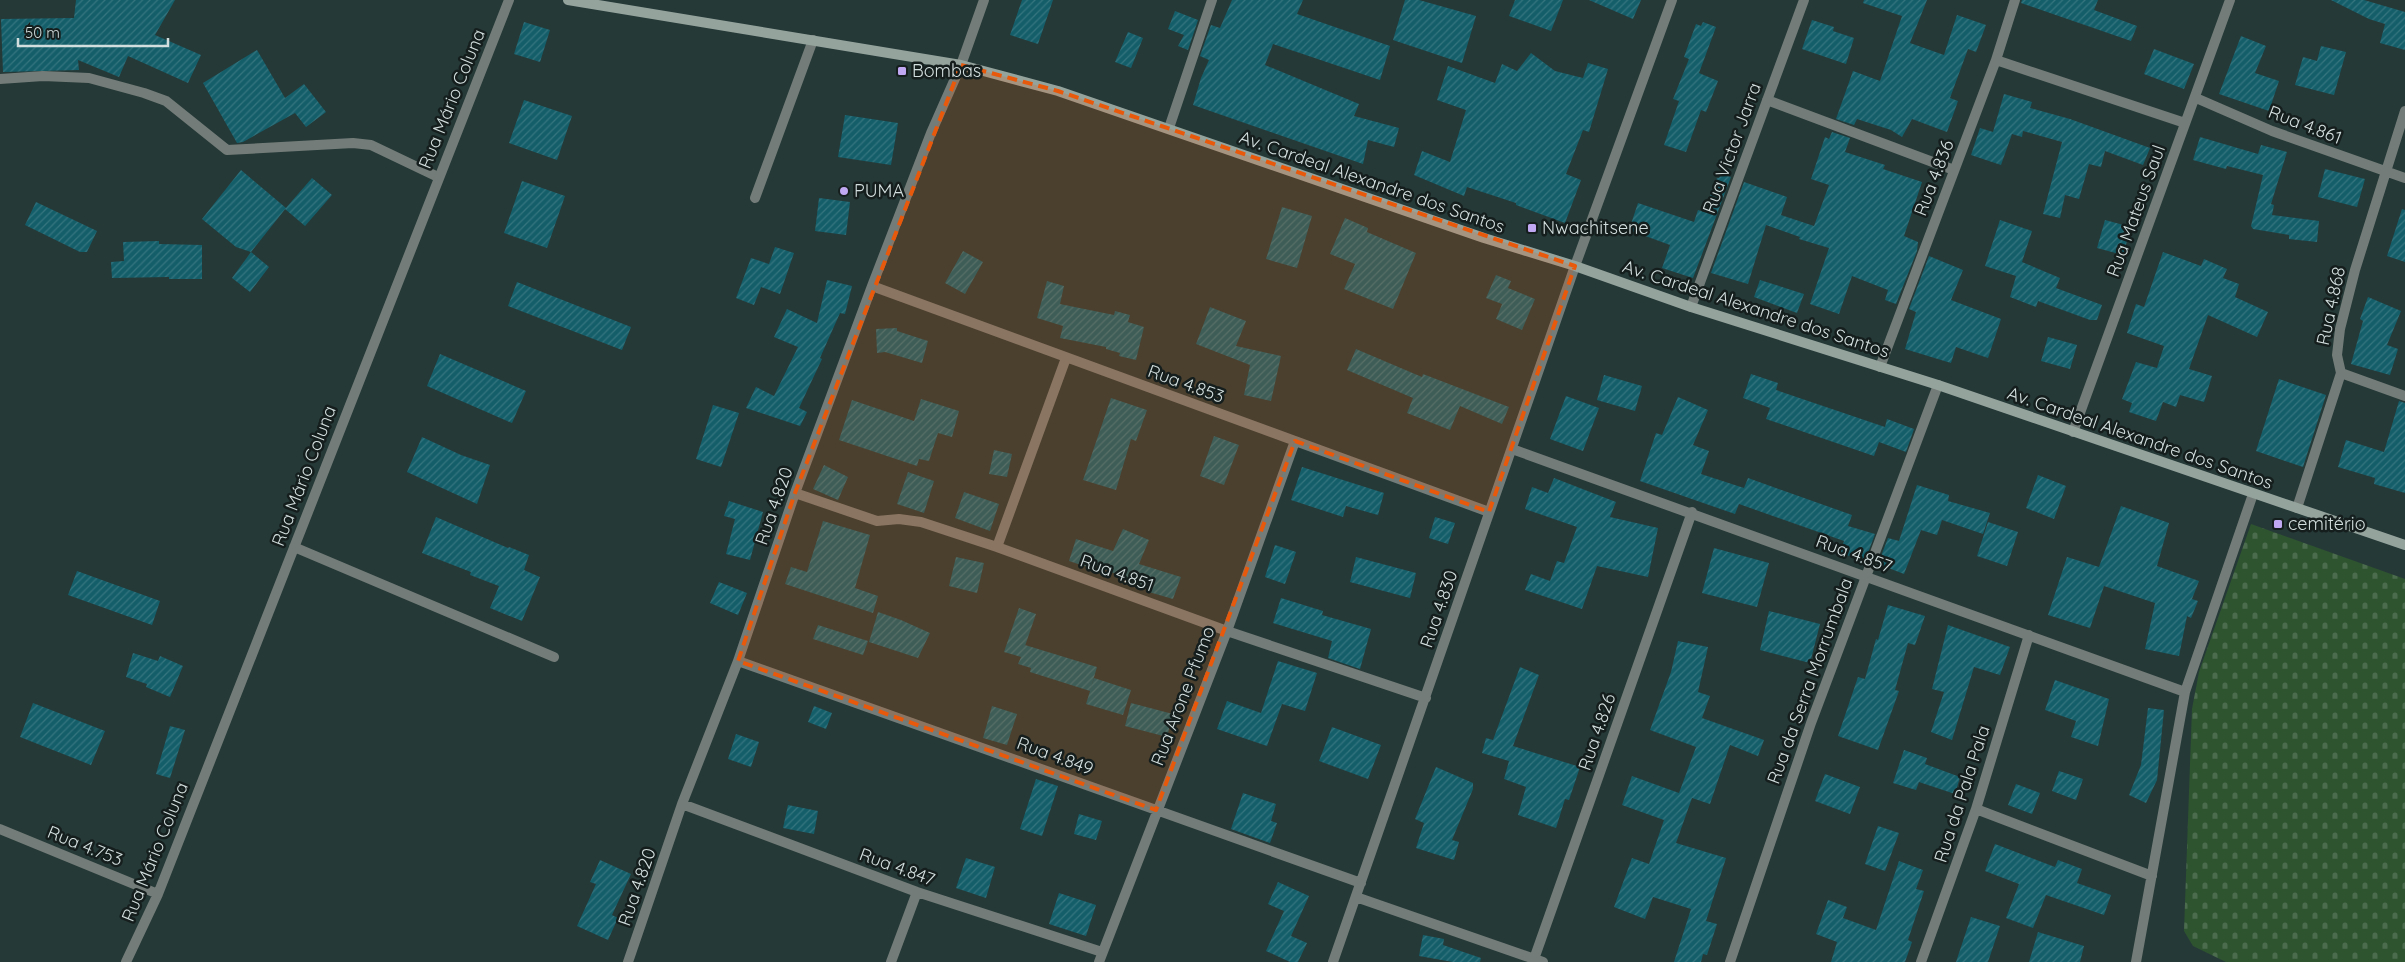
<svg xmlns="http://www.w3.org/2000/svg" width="2405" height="962" font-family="Quicksand,sans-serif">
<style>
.cemetery{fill:url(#cemetery-stones)}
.building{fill:url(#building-hatch)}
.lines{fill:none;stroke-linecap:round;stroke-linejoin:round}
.lane{stroke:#737c78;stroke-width:10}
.street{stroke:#737c78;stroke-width:10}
.secondary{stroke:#95a39d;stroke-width:10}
.marked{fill:#e8590c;fill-opacity:0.2;stroke:#e8590c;stroke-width:4;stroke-dasharray:10 6;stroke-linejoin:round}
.poi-dot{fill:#c0a8f3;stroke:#151e1d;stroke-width:2}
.labels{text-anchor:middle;stroke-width:5;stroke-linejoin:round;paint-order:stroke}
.poi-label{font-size:18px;fill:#d2dedd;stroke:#151e1d;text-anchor:start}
.street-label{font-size:18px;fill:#d2dedd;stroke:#151e1d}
</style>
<defs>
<pattern id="cemetery-stones" width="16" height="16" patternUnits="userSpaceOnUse" patternTransform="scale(1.25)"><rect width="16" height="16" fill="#2e542f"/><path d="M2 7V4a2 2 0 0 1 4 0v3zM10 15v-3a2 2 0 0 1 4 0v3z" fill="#4b6c4d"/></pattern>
<pattern id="building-hatch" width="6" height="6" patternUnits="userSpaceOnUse" patternTransform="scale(1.25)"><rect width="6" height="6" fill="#145e6a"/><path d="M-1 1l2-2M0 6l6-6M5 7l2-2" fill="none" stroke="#35757f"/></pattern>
</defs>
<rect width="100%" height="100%" fill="#253937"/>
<path class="cemetery" d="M2251,524L2405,579V962H2226L2193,946L2184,931L2192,709L2199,672Z"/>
<path class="building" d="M76,0H175L155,35L201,55L188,83L128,56L119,77L78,60L79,70L3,72L1,19L74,18Z
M1022,0H1053L1038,44L1010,35Z
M1232,0H1303L1297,14L1390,46L1380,80L1273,44L1265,65L1359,104L1354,116L1399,128L1394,147L1368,140L1363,164L1193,105L1201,78L1209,60L1200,56L1211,25L1220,28Z
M1405,0H1419L1476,16L1462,63L1393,40Z
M1515,0H1563L1551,31L1509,16Z
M1589,0H1641L1633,19Z
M1864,0H1927L1910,43L1944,55L1957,15L1986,25L1976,52L1968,49L1950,98L1958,101L1947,132L1912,119L1902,137L1891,130L1857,119L1854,125L1836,119L1853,71L1880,81L1902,16L1863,3Z
M2022,0H2098L2094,10L2137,26L2131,41L2021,3Z
M2331,0H2364L2405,12V50L2380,43L2385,24L2369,19Z
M1175,11L1198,20L1188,50L1178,46L1184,35L1168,29Z
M1812,20L1834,27L1833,31L1854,38L1846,64L1802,49Z
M524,22L550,30L540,62L514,54Z
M1703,22L1716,27L1699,73L1718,81L1706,112L1701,110L1686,152L1664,145L1679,101L1673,99L1689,59L1684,57L1696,24L1701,26Z
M1128,32L1143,38L1131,68L1115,62Z
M2241,36L2266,46L2255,73L2279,81L2269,111L2219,94Z
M2321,46L2346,52L2334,95L2295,85L2303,57L2317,61Z
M2154,49L2194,64L2184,89L2144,74Z
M257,50L285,98L304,84L326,112L306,127L295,113L243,142L237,143L203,83Z
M1531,53L1555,71L1583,78L1588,63L1608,69L1589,132L1583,130L1566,174L1581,180L1565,223L1516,205V203L1467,187L1464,196L1414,175L1422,151L1450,162L1466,110L1437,100L1448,66L1495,83L1502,64L1517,71Z
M2004,94L2032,102L2030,108L2070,119L2150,148L2143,165L2105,151L2101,167L2089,164L2079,199L2065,195L2060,218L2043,214L2062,142L2023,131L2022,137L2012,134L2001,165L1971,155L1980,128L1993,132Z
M524,100L572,116L557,160L509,143Z
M845,115L898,123L891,165L838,157Z
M1832,132L1850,138L1845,152L1885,165L1883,169L1922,182L1904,236L1918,242L1917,251L1896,304L1885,300L1888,290L1852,276L1839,314L1810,304L1829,248L1799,239L1800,237L1766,225L1748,284L1711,273L1744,182L1787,197L1781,215L1814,226L1829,185L1811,179L1825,137L1829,139Z
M2200,137L2258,154L2261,145L2287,152L2271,204L2274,205L2272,215L2319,221L2317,242L2289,239V235L2253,229L2251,226L2263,175L2227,166L2226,169L2193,160Z
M2325,169L2365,179L2357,207L2318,197Z
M241,170L286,208L251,252L236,247L202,219Z
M1721,174L1731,177L1693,278L1662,268L1670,245L1629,230L1638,203L1694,222L1698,210L1704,212L1717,178H1719Z
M312,178L332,195L305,226L285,209Z
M522,181L565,196L547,248L504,233Z
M819,198L850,202L846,235L815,231Z
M36,202L97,231L87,252H80L25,225Z
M1282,207L1312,216L1297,268L1266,259Z
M2402,209L2405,210V262L2387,256Z
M1345,218L1368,228L1367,232L1416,253L1393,309L1344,289L1355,264L1330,254Z
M2000,220L2032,231L2022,262L2060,278L2056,288L2102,305L2097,320H2090L2038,301L2036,307L2010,297L2016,276L1985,266Z
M2105,220L2131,227L2123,255L2097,248Z
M159,241V244L202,245V279H169V277L112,278L111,262L124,261L123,242Z
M775,247L794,253L780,294L761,287L754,305L736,298L751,258L769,264Z
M963,251L983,262L965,294L945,283Z
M251,252L269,267L250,292L232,278Z
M2163,252L2201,266L2204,259L2227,269L2223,278L2239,284L2235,297L2268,312L2257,337L2208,315L2189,369L2212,376L2204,402L2180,395L2176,407L2163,402L2156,421L2129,412L2132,403L2122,399L2136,362L2157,368L2164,346L2127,333L2136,304L2144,307Z
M1929,256L1963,270L1951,300L2001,319L1988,358L1956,347L1951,363L1905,349L1916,312L1909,309Z
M1496,275L1511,281L1508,288L1535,299L1522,330L1496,319L1502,304L1486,298Z
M827,280L852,286L845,314L840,313L820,358L822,359L799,408L807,412L800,426L746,408L756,387L774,396L798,347L774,337L787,309L817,323Z
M1760,280L1804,294L1797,313L1754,297Z
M1047,281L1064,286L1060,304L1114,315L1115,311L1130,315L1128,322L1144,327L1136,360L1119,356L1120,353L1106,349V347L1060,338L1063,326L1037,318Z
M517,282L631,327L622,350L508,306Z
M2368,297L2401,311L2387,345L2398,349L2390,375L2351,364L2363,321L2360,319Z
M1210,307L1246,321L1236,346L1281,356L1271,401L1244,395L1250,365L1196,344Z
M897,328V331L928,341L922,363L885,352L877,353L876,329Z
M2048,337L2077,345L2070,369L2041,361Z
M1356,349L1422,377L1423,374L1509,407L1502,424L1460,406L1450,430L1407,413L1413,398L1347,370Z
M440,354L526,391L512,423L427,386Z
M1751,374L1778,383L1776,390L1885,427L1887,419L1914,429L1906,452L1879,442L1874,456L1766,419L1770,408L1743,398Z
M1604,375L1642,386L1635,411L1597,400Z
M2279,379L2326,395L2303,467L2256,451Z
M1566,396L1599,408L1583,451L1550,439Z
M1678,397L1708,410L1693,445L1709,451L1701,474L1744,488L1748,478L1852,515L1848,526L1875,534L1865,561L1840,553L1844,541L1739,504L1735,514L1640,481L1656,433L1662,435Z
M1111,398L1147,410L1136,441L1131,439L1116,490L1083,480Z
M921,399L959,411L952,437L938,433L929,461L919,459L917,466L839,440L852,400L914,421Z
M2399,401L2405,403V493L2374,484L2375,478L2338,467L2346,440L2384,452Z
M713,405L739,413L721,467L696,459Z
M1214,436L1239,445L1224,485L1200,476Z
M422,437L461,455L490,465L477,504L407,472Z
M994,450L1012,454L1007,477L989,474Z
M824,465L848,477L838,500L813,489Z
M1302,467L1384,493L1378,515L1346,506L1343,517L1291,500Z
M908,472L934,481L924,513L897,504Z
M2038,475L2066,486L2054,519L2026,508Z
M1554,478L1616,502L1610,517L1658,528L1648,577L1597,566L1582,609L1525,590L1531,574L1550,581L1557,561L1564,563L1577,527L1525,509L1532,487L1548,493Z
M1917,485L1949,495L1948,501L1990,513L1983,534L1942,520L1937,535L1921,530L1904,574L1878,564L1888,538L1899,541Z
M964,492L999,504L990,531L955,518Z
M729,501L763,512L750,560L726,554L735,519L724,516Z
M2121,506L2169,523L2157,566L2199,581L2192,599L2198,601L2191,618L2187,616L2179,656L2145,649L2155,603L2104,586L2090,628L2048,615L2067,557L2099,567Z
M436,517L508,548L509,547L529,555L524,570L540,577L522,621L490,608L499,586L470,575L471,572L422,553Z
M1435,517L1455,523L1448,544L1429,538Z
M823,521L870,535L855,588L878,596L873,613L785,584L791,567L807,572Z
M1988,522L2018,532L2007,566L1977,556Z
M1123,529L1149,540L1139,564L1181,577L1173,599L1149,592L1150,589L1095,565L1093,569L1069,561L1076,539L1113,551Z
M1275,545L1296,552L1285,584L1265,577Z
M1714,548L1769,563L1757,607L1702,593Z
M956,557L984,563L977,593L949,586Z
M1356,557L1416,573L1410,598L1350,582Z
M77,571L160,601L152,625L68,595Z
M719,582L747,593L738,615L710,603Z
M1281,598L1323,611L1322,615L1371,629L1360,669L1328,658L1332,641L1273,623Z
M1888,605L1925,616L1915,645L1908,643L1895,690L1899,691L1878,750L1838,736L1858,677L1865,679L1876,639L1878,640Z
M1019,608L1036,614L1025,646V645L1097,667L1090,691L1030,672L1031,668L1018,664L1021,657L1004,652Z
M1769,611L1820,624L1810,663L1760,650Z
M878,612L901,620L930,633L918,658L869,642Z
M818,625L868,641L863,655L813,639Z
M1948,625L2010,647L2000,675L1974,667L1952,740L1931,732L1944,692L1932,689Z
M1678,641L1708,647L1698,692L1710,696L1702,718L1764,740L1758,756L1730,745L1710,804L1692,798L1676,843L1726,858L1706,921L1717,924L1707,955L1703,954L1701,962H1674L1691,909L1653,897L1645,919L1614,907L1632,858L1649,864L1664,820L1622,805L1632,776L1679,793L1696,747L1650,730L1671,672Z
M133,653L158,661L160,656L183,666L170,697L146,687L147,684L126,677Z
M1278,661L1317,673L1305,711L1282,704L1267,746L1217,729L1227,701L1261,713Z
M1520,667L1539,675L1513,746L1580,767L1569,800L1565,799L1556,828L1518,815L1526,787L1504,779L1509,761L1482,753L1486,738L1493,740Z
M1094,678L1131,690L1123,715L1086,704Z
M2055,680L2109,699L2098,746L2071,737L2076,721L2045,710Z
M33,703L105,731L91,765L20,737Z
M1131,703L1173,714L1167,737L1125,726Z
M814,706L832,713L826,729L808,722Z
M992,706L1017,714L1007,745L983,738Z
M2148,708L2164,710L2157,780L2146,803L2129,795L2141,765Z
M170,726L185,730L170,778L156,774Z
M1332,727L1381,745L1368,779L1319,761Z
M736,734L759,742L751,767L728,759Z
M1904,750L1927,758L1925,764L1960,777L1955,794L1919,782L1916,790L1893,783Z
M1436,767L1473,783V789L1452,840L1459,842L1454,860L1416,848L1424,823L1415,819Z
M2059,771L2083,779L2076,800L2052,791Z
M1825,774L1860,787L1850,814L1815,801Z
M1036,779L1058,786L1042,836L1020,829Z
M2016,784L2040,793L2032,814L2008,805Z
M1243,793L1276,804L1271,821L1277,823L1270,843L1231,829Z
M788,805L818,811L814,834L783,828Z
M1079,814L1102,821L1096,840L1074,834Z
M1878,826L1899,833L1885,871L1865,864Z
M1995,844L2055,867L2058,860L2082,869L2077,883L2111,895L2104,915L2046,895L2033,928L2006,918L2019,884L1985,871Z
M966,858L995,867L986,898L956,888Z
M600,860L631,874L612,915L618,918L608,940L577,926L596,884L590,882Z
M1899,861L1923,870L1916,889L1924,891L1908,940L1912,942L1905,962H1831L1837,942L1816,934L1828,900L1847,907L1843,918L1876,930Z
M1278,882L1309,896L1291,936L1307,943L1298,962H1290L1266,951L1284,911L1268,904Z
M1059,893L1096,905L1086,936L1049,924Z
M1971,917L2000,926L1988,962H1956Z
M2038,932L2084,946L2080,962H2029Z
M1423,935L1444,939L1443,945L1481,958L1480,962H1453L1419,956Z"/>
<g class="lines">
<path class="lane" d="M0,79L43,76L89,78L144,93L166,101L227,150L353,143L371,145L438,177
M755,198L813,40"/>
<path class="street" d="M1996,60L2185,123
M2196,98L2272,131L2405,178
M1767,100L1954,170
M1169,128L1212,0
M872,286L1489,512
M1691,307L1804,0
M1880,367L1996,60L2015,0
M2341,373L2405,396
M2073,432L2230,0
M1512,449L2185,692
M795,493L877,521L899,519L921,522L997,547L1227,631L1426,698
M2297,508L2341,373L2337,355L2340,329L2355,270L2405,111
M294,547L554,657
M997,547L1066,358
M738,661L1361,883
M682,804L917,892L1102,952
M1976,809L2152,876
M0,829L158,894
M1356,897L1543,962
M126,962L158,894L509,0
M628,962L682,804L738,661L795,493L872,286L931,133L961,65L984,0
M891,962L917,892
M1099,962L1227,631L1295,441
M1333,962L1575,266L1672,0
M1533,962L1692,512
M1730,962L1811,723L1938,385
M1921,962L1976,809L2029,635
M2136,962L2185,692L2253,494"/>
<path class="secondary" d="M568,0L961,65L1058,91L1484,238L1575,266L1691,307L1938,385L2405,545"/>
</g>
<path class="marked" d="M961,65L1058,91L1575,266L1489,512L1295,441L1156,810L738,661L795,493Z"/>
<g class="poi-dot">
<rect x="897" y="66" width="10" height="10" rx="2.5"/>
<circle cx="844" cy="191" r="5"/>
<rect x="1527" y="223" width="10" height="10" rx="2.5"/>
<rect x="2273" y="519" width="10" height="10" rx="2.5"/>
</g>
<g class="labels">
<g class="poi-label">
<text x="912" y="77">Bombas</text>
<text x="854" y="197">PUMA</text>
<text x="1542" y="234">Nwachitsene</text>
<text x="2288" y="530">cemitério</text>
</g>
<g class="street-label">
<text transform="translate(452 99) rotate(-68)" y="6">Rua Mário Coluna</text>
<text transform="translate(2305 125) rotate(21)" y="6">Rua 4.861</text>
<text transform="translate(1732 148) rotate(-70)" y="6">Rua Victor Jarra</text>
<text transform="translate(1934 178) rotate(-69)" y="6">Rua 4.836</text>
<text transform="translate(1372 182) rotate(19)" y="6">Av. Cardeal Alexandre dos Santos</text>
<text transform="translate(2136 211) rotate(-70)" y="6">Rua Mateus Saul</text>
<text transform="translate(2331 306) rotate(-78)" y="6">Rua 4.868</text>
<text transform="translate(1756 309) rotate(18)" y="6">Av. Cardeal Alexandre dos Santos</text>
<text transform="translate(1186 384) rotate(20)" y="6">Rua 4.853</text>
<text transform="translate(2140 438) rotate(19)" y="6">Av. Cardeal Alexandre dos Santos</text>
<text transform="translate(304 476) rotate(-69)" y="6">Rua Mário Coluna</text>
<text transform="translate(774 506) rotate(-71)" y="6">Rua 4.820</text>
<text transform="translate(1854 554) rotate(20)" y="6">Rua 4.857</text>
<text transform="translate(1117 573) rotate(20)" y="6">Rua 4.851</text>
<text transform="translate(1439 609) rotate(-71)" y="6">Rua 4.830</text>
<text transform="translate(1810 681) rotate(-70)" y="6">Rua da Serra Morrumbala</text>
<text transform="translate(1183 696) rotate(-69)" y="6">Rua Arone Pfumo</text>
<text transform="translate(1597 732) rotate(-71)" y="6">Rua 4.826</text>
<text transform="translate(1055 756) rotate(20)" y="6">Rua 4.849</text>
<text transform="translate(1962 794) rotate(-72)" y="6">Rua da Pala Pala</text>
<text transform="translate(85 846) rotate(22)" y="6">Rua 4.753</text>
<text transform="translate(155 852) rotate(-68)" y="6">Rua Mário Coluna</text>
<text transform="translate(897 867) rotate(20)" y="6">Rua 4.847</text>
<text transform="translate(637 887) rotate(-71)" y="6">Rua 4.820</text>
</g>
</g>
<path d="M18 38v8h150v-8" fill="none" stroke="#d2dedd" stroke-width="2.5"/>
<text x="25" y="38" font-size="15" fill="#d2dedd" stroke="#151e1d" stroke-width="4" paint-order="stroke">50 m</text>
</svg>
